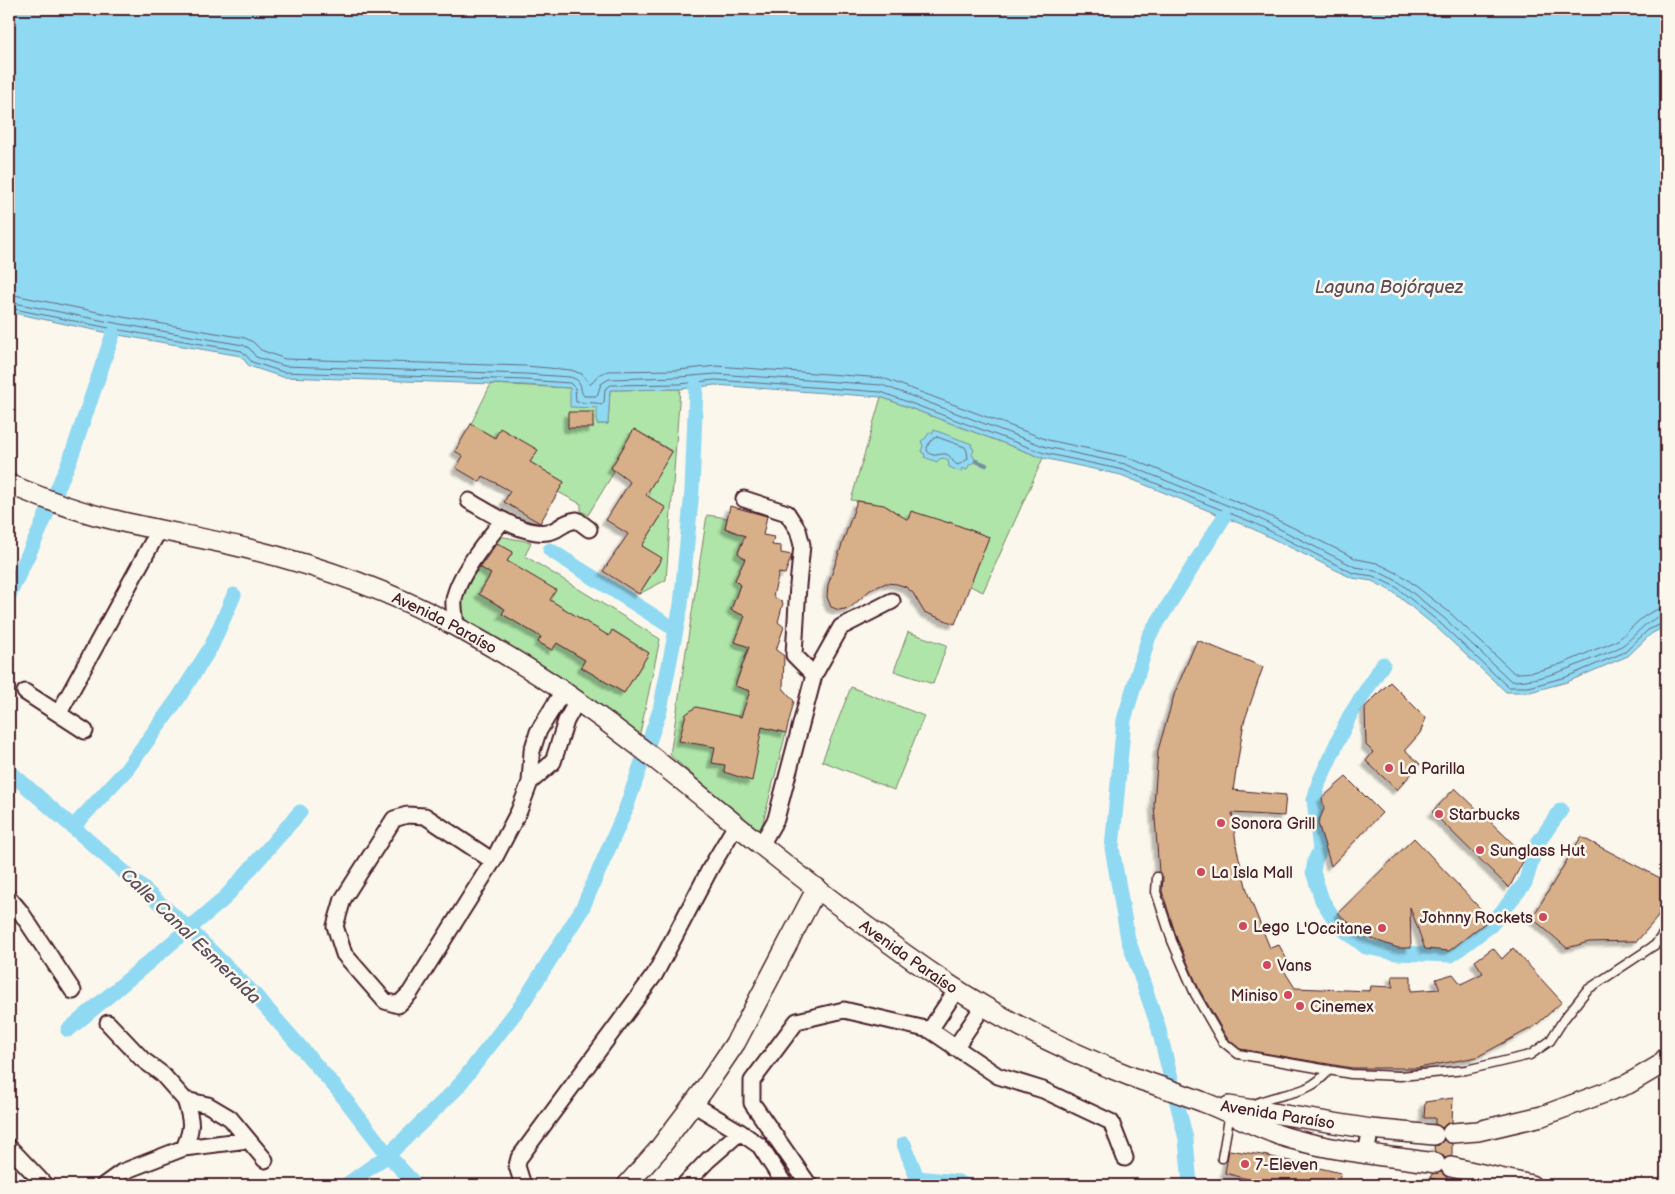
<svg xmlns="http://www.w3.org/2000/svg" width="1675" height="1194" font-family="'Balsamiq Sans',sans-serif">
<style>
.green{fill:#afe5a8;stroke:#7c826a}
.water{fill:#90d9f2;stroke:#748fa2}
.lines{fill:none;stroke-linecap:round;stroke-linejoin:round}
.shore{stroke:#66697b;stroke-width:1}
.stream{stroke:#748fa2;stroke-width:4.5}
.canal{stroke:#90d9f2;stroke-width:15}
.building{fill:#d7b089;stroke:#4a1f2b;filter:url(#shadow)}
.service-casing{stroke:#4a1f2b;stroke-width:11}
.minor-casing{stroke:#4a1f2b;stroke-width:19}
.tertiary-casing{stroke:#4a1f2b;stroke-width:22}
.service{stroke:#fbf7ec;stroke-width:8}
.minor{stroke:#fbf7ec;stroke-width:15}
.tertiary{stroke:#fbf7ec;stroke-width:19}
.poi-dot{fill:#d1495b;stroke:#fbf7ec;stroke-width:2}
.labels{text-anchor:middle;stroke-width:5;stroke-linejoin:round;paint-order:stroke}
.street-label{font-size:16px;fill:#4a1f2b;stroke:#fbf7ec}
.poi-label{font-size:16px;fill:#4a1f2b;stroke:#fbf7ec;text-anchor:start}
.water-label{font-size:18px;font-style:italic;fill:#5c4e5d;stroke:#fbf7ec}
</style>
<defs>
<filter id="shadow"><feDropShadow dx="-4.5" dy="4.5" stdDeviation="1" flood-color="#0004"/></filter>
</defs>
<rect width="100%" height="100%" fill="#fbf7ec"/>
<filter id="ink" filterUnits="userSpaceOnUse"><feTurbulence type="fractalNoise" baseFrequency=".02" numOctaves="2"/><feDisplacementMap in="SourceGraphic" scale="10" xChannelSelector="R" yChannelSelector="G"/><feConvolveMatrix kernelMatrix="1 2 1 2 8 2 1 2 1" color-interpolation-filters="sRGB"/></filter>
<g filter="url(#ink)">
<path class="green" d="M491,384L570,388L598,408L597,424H608L610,390L680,389L666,580L639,594L662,559L642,546L666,508L649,497V490L672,451L634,429L611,468L614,472L588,515L581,511V504L558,492L564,482L530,462L537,450L495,438L471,424Z
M881,397L1043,458L983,592L970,586L989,537L949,522L926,583L888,537L900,515L886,506L877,524L869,523L873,503L851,500Z
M707,515L727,518L725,528L745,536L738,552L745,559L735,580L740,585L731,610L745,616L736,642L749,647L735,685L750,691L743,722L786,733L760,834L670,755Z
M499,536L531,542L525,556L660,639L639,738L468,626C455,598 463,590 480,567L491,574L479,594L505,609L502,614L541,637L538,642L552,650L557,643L585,660L581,667L624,693L649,653L613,630L609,636L550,600L507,561L513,552L495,542Z
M908,632L947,645L933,684L894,671Z
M851,687L924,716L894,790L822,761Z"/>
<path class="water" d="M9,9H1666V626L1651,634L1628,656L1567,682L1530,692H1506L1436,627L1393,592L1372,581L1352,578L1251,528L1121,475L1043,458L881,397L715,385L680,389L610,390L608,424H597V408L570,407V388L525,385L282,377L249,366L241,356L113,334L9,312Z
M934,430L972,444L971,447L974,449L972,454L976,461L969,465L967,470L962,468L961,472L949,467L948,460L944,458L939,459L937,462L924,457L925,454L921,452L923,446L921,441L926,438L929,432L933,433Z"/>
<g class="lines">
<path class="shore" d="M9,294L117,316L245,338L253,342L261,350L285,359L526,366L571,370L582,374L590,385L598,375L608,371L679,370L716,366L883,378L1048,440L1127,457L1259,511L1357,559L1377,563L1403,576L1449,612L1514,673C1542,674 1569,661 1594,650C1602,647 1612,644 1619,639C1634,627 1646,609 1666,608
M9,302L115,323L243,345L249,348L256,357L284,366L525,374L570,377C585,381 578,389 584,396H597L601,384L609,379L679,377L716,374L882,385L1046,447L1125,464L1256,517L1355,567L1375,570L1399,582L1444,618L1511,681C1542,681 1570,668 1599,656C1606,653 1616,650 1623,645C1637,635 1647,617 1666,616
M9,308L114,329L242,351L252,362L283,372L525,380L570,383L575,388L576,402L597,403L601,405L604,403L605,389L611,385L680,384L715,380L881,392L1044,453L1123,470L1254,523L1353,573L1373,576L1396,587L1440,623L1508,687H1529L1566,677L1625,652L1648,630L1666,622
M937,437L965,447L967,451L968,459L958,465C952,463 952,456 946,454C942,453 936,456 933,455C921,452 930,439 937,437Z"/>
<path class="stream" d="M976,461L986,465"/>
<path class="canal" d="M550,550L676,630
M9,595L38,534L71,457L113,334
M1383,664L1349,717L1319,782L1314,800L1320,850L1315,860L1313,872L1322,900L1338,925L1366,947L1396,953L1451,955L1491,925L1525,883L1537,844L1561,810
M9,771L189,929L254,994L337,1089L388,1155L416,1185
M73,827L127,769L177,700L211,647L234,595
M68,1030L223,900L300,812
M904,1144L917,1178L958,1182L964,1185
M346,1185L388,1155L456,1089L522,1004L582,909L625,811L660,710L681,605L692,491L696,387
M1190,1185L1186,1139L1158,1026L1128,939L1112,848L1124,720L1149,636L1224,517"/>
</g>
<path class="building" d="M568,412H593V428H568Z
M471,424L495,438L500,428L538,450L530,462L564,482L540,523L504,502L510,491L483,476L480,482L456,468L463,456L455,451Z
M634,429L672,452L646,495L666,508L642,546L662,558L639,594L603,571L628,534L606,520L630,482L611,468Z
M857,501L884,505L908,520L911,511L949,523V522L989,537L955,624L924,612L913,593L906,587L897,584L886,583L870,590L850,608L839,610L831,607L827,597L828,585Z
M730,506L767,516L763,535L774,537L772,545L781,546V553L792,555L785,574L779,573L773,596L783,603L778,622L784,627L776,650L784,656L783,688L794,701L786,733L762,727L752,781L724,772L725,765L712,763L715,747L679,741L686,714L696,707L741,717L750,691L735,686L749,647L735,642L745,616L731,610L740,585L735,580L745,559L738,553L745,536L725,528Z
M497,543L513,552L507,561L556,590L550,600L609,636L612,630L649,653L624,693L581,667L585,660L557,643L552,650L538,642L541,637L502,614L505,609L479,594L491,574L480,567Z
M1197,640L1263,667L1244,722L1233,790L1286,795L1284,816L1232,813L1237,850L1248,894L1270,948L1279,945L1290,965L1283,969L1295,988L1370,991L1371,986L1393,987L1392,976H1411V991L1440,989L1436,979L1453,974L1461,984L1483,973L1475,961L1493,948L1502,959L1513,948L1562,1002L1535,1026L1477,1057L1418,1068H1352L1240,1049L1227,1038L1200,991L1177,939L1162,891L1163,877L1159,872L1154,805L1158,750L1175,692Z
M1390,682L1426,718L1420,733L1405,750L1420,764L1397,790L1366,761L1373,752L1366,745L1365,707Z
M1346,777L1382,813L1331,866L1318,823L1324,809L1322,798Z
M1455,788L1526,856L1509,888L1432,812Z
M1581,837L1666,881V895L1657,918L1637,941L1589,942L1567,948L1532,918Z
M1414,838L1490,919L1449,951L1425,949L1410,907L1411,948H1398L1364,936L1338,913Z
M1453,1098L1452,1122L1446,1124L1442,1128L1435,1124V1118H1424L1425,1102Z
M1444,1140L1452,1144V1156L1445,1158L1442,1154L1435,1152L1434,1146L1439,1145Z
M1229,1150L1268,1156L1341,1173L1337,1185H1261L1262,1183L1225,1173Z
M1441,1172L1447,1177L1446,1182L1430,1178L1432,1174Z"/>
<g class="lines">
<g class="service-casing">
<path id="service" d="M1157,877L1156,892L1172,941L1195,994L1222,1041L1238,1054L1351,1074L1400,1076L1466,1070L1530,1055L1550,1041L1564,1019L1587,990L1655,945L1666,930
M1252,1105C1280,1091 1307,1098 1329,1070
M1222,1158L1230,1113"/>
</g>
<g class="minor-casing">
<path id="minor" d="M744,499L787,513L798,530L802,545L798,585L794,655L814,675
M469,501C489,512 527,539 552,531C562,528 562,522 577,520L589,529
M456,628C456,619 453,608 454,600C458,575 487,540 503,520
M25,692L85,731
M59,713L159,530
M530,782L553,762L566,721L577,701
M761,845L776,819L814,675L841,627L892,601
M493,861L425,816L407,815L394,819L343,899L335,926L344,954L385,1001L398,1005L410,993L493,861L519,811L530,782L532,751L538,732L563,691
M9,898L20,911L73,991
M108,1023L142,1059L162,1074L185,1100L208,1105L230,1118L265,1160
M930,1030L957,989
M955,1048L984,1005
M693,1104L740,1132
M9,1147L45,1185
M184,1148C193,1128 192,1121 185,1100
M1366,1153L1371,1129
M104,1185L122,1172L184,1148L248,1140
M523,1185L517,1166L519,1158L655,974L711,867L736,825
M684,1185L708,1160L740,1132L760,1146L785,1185
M809,1185L752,1103V1081L797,1021L844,1010L930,1030L998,1076L1043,1090L1111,1122L1125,1158"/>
</g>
<g class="tertiary-casing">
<g id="tertiary">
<path id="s1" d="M9,484C44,499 79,512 115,520C160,531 205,538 249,549C319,566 390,591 453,625C493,647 533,670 570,696C636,741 698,794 761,845C821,893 884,941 948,984C1006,1022 1070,1053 1135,1078C1158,1086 1181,1093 1203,1102C1233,1113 1261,1131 1292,1139C1339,1152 1388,1156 1435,1163"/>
<path d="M1229,1106L1371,1129L1434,1135"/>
<path d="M1452,1133L1478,1131L1542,1116L1628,1084L1660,1065L1666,1058"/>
<path d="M1451,1167L1531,1185"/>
<path d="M627,1185L658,1150L703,1091L736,1042L817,888"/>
</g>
</g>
<use href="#service" class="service"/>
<use href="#minor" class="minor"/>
<use href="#tertiary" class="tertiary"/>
</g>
</g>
<g class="poi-dot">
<circle cx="1389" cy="768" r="5"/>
<circle cx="1439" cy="814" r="5"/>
<circle cx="1221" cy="823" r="5"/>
<circle cx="1480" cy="850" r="5"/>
<circle cx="1201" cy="872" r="5"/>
<circle cx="1543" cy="917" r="5"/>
<circle cx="1243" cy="926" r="5"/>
<circle cx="1382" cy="928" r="5"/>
<circle cx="1267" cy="965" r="5"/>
<circle cx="1288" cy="995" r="5"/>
<circle cx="1300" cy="1006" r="5"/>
<circle cx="1245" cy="1164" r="5"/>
</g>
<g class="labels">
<g class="street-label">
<text dy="6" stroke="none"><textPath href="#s1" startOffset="459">Avenida Paraíso</textPath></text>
<text dy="6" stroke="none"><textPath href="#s1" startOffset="1032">Avenida Paraíso</textPath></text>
<text transform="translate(1278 1114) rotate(9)" y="6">Avenida Paraíso</text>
</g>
<g class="poi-label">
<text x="1399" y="774">La Parilla</text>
<text x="1449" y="820">Starbucks</text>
<text x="1231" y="829">Sonora Grill</text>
<text x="1490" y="856">Sunglass Hut</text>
<text x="1211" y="878">La Isla Mall</text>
<text x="1533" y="923" text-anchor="end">Johnny Rockets</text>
<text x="1253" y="932">Lego</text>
<text x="1372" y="934" text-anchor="end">L'Occitane</text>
<text x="1277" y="971">Vans</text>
<text x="1278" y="1001" text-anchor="end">Miniso</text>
<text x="1310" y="1012">Cinemex</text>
<text x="1255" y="1170">7-Eleven</text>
</g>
<g class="water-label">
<text x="1389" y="293">Laguna Bojórquez</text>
<text transform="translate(191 936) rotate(44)" y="6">Calle Canal Esmeralda</text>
</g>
</g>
<rect width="1675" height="1194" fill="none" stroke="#fbf7ec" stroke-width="30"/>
<rect x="15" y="15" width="1645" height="1164" fill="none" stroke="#4a1f2b" stroke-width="2" filter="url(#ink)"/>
</svg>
